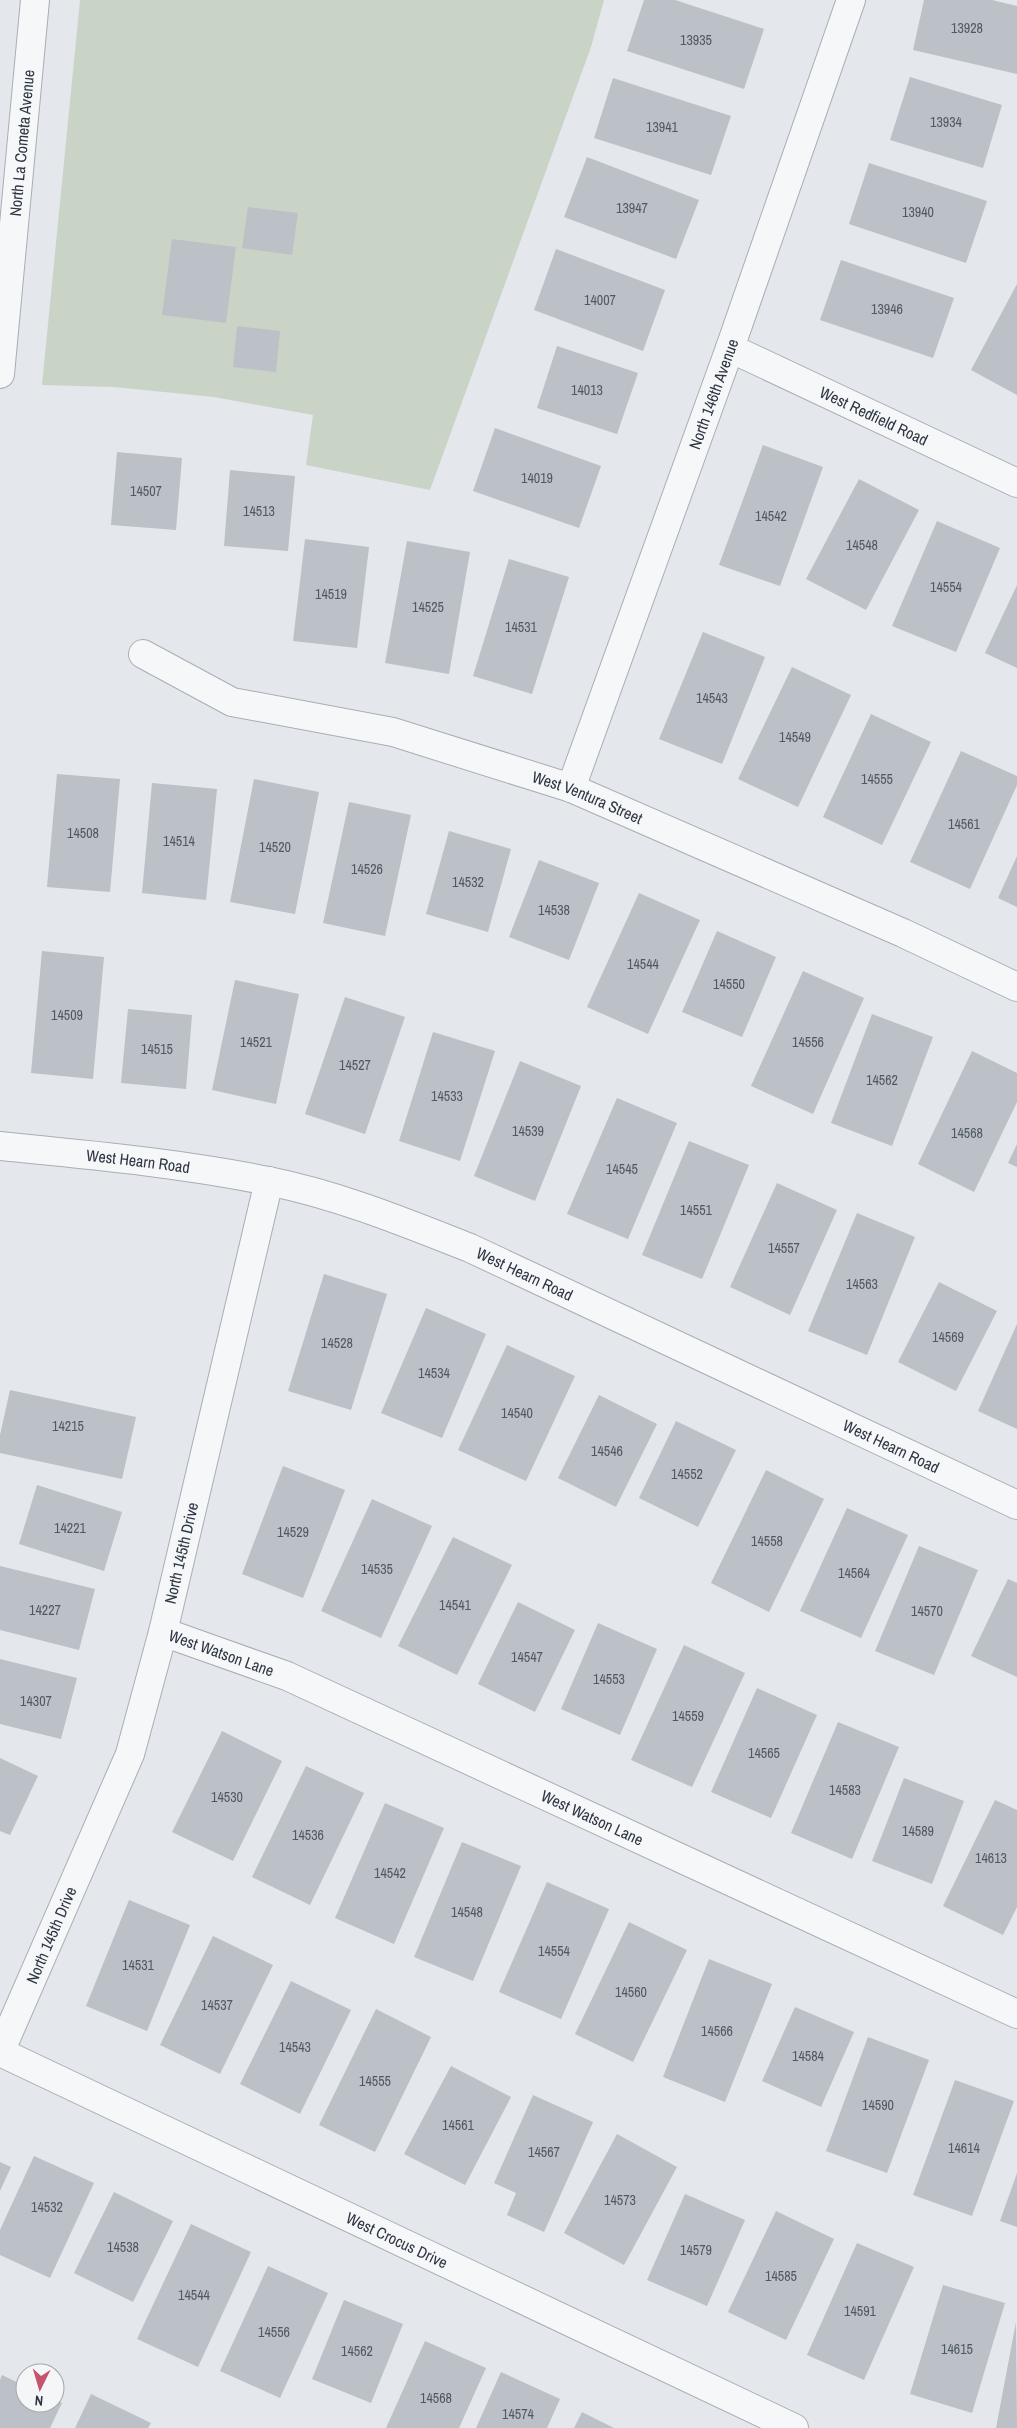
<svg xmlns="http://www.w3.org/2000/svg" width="1017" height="2428" font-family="'Archivo Narrow',sans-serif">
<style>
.green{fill:#cad4c6}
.building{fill:#bbc1c7}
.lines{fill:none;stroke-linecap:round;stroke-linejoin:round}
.minor-casing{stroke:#a9aeb5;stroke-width:30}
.tertiary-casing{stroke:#a9aeb5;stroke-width:30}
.minor{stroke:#f6f7f9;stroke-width:28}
.tertiary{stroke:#f6f7f9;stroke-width:28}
.labels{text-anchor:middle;stroke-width:5;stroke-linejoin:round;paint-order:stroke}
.number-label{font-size:14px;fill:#505963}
.street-label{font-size:16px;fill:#2d3642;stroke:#f4f6f8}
</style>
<rect width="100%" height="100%" fill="#e4e7eb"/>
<path class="green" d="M80,0H604L591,47L430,490L306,465L313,415L214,397L114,387L42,385Z"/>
<path class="building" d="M644,0H675L764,29L744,89L627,51Z
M924,0H992L1017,6V74L913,50Z
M910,77L1002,105L983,168L890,140Z
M613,78L731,116L711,175L594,138Z
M587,157L699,200L676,259L564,217Z
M869,163L987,201L966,263L849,224Z
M248,207L298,213L292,255L242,248Z
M172,239L236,247L226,323L162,315Z
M556,249L665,290L643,351L534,310Z
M841,260L954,298L933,358L820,320Z
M1017,284V395L971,370Z
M237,326L280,331L276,372L233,367Z
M557,346L638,373L617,434L537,408Z
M495,428L601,466L579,528L473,491Z
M763,445L823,467L780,586L719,565Z
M117,452L182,458L176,530L111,525Z
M230,470L295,476L288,551L224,546Z
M859,479L919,510L866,610L806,579Z
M937,521L1000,548L956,652L892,626Z
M305,539L369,547L357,648L293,641Z
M407,541L470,552L449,674L385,663Z
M509,559L569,577L532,694L473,676Z
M1017,585V668L985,653Z
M703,632L765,657L722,764L659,739Z
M792,667L851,695L798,807L738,779Z
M871,714L931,742L882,845L823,817Z
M961,751L1017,776V785L970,889L910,862Z
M57,774L120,779L110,892L47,887Z
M254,779L319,792L295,914L230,902Z
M152,783L217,789L206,900L142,893Z
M349,802L411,815L385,936L323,923Z
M449,831L511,849L488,932L426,914Z
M1017,856V907L998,898Z
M539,860L599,883L569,960L509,937Z
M639,893L700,920L648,1034L587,1007Z
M717,931L776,957L742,1037L682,1012Z
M42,951L104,957L93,1079L31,1073Z
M803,971L864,998L813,1114L751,1086Z
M235,980L299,994L276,1104L212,1090Z
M345,997L405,1017L365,1134L305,1114Z
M128,1009L192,1015L186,1089L121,1083Z
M872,1014L933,1037L892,1146L831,1123Z
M433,1032L495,1051L460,1161L399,1141Z
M972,1051L1017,1073V1102L974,1192L918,1164Z
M520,1061L581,1086L535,1201L474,1176Z
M617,1098L677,1123L628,1239L567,1214Z
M689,1141L749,1165L702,1279L642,1255Z
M1017,1144V1167L1008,1163Z
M777,1183L837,1210L790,1315L730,1287Z
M857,1213L915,1237L867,1355L808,1331Z
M324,1274L387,1294L351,1410L288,1391Z
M939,1282L997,1311L956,1391L898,1362Z
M426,1308L486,1334L442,1438L381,1413Z
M1017,1324V1429L978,1411Z
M507,1345L575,1376L526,1481L458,1450Z
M10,1390L136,1417L122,1479L0,1453V1435Z
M599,1395L657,1424L616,1507L558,1478Z
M676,1421L736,1450L698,1527L639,1498Z
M283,1466L345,1490L303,1598L242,1574Z
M766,1470L824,1499L769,1612L711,1583Z
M37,1485L122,1512L104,1571L19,1544Z
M372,1499L432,1526L381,1638L321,1611Z
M847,1508L908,1535L861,1638L800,1611Z
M453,1537L512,1565L457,1675L398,1646Z
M919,1546L978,1570L934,1675L875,1651Z
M0,1566L95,1589L79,1650L0,1630Z
M1008,1579L1017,1583V1677L971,1656Z
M518,1602L575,1630L535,1712L478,1684Z
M598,1623L657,1649L620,1735L561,1709Z
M684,1645L745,1673L692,1787L631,1760Z
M0,1659L77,1678L61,1739L0,1724Z
M757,1688L817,1715L771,1818L711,1792Z
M838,1722L899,1747L852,1859L791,1833Z
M222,1731L282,1761L233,1861L172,1832Z
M0,1758L38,1776L10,1835L0,1831Z
M306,1766L364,1793L310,1905L252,1877Z
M904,1778L964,1801L932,1884L872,1861Z
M995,1800L1017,1810V1907L1003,1935L943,1906Z
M385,1803L444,1828L394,1944L335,1918Z
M462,1842L521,1866L473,1981L414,1957Z
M547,1882L609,1909L561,2019L499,1992Z
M129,1900L190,1925L147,2031L86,2006Z
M629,1922L687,1950L633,2062L575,2034Z
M213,1936L273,1965L220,2074L160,2045Z
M709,1959L772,1984L725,2102L663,2077Z
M291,1981L351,2010L300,2114L240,2084Z
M795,2007L854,2032L821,2107L762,2081Z
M376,2009L431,2037L375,2152L319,2125Z
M868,2037L929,2060L887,2173L826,2151Z
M451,2066L511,2097L465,2185L404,2154Z
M955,2080L1014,2101L972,2216L913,2195Z
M533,2095L593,2122L544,2232L507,2215L516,2193L494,2183Z
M617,2134L677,2167L624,2265L564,2233Z
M34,2156L94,2183L50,2278L0,2255V2230Z
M0,2162L11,2167L0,2191Z
M1017,2173V2227L1000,2221Z
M114,2192L173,2221L133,2302L74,2273Z
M685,2194L745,2220L707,2306L647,2280Z
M776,2211L834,2239L786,2340L728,2312Z
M191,2224L251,2252L198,2367L137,2339Z
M857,2243L914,2267L864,2380L807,2355Z
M268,2266L328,2293L280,2398L220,2371Z
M943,2285L1005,2303L972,2413L910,2394Z
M344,2300L403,2324L371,2403L312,2379Z
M1016,2322L1017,2428H996Z
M425,2341L486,2368L459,2428H386Z
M501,2372L560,2399L547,2428H476Z
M2,2375L25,2386V2403H55V2399L62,2403L50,2428H0V2380Z
M91,2394L151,2423L148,2428H75Z
M582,2412L614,2428H574Z"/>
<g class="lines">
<g class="minor-casing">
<g id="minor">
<path id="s1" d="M730,348L1017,483"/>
<path id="s2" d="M143,654L232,702L393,732L571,788L903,933L1017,987"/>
<path id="s3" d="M571,788L730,348L851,0"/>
<path id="s4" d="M0,1146C90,1155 180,1163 268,1181C338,1195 404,1222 470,1248L1017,1505"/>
<path id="s5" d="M269,1181L163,1632L130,1754L0,2052L794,2428"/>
<path id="s6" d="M163,1632L287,1676L1017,2014"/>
</g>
</g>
<g class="tertiary-casing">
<g id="tertiary">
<path id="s7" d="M0,374L35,0"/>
</g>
</g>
<use href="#minor" class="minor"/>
<use href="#tertiary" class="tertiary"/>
</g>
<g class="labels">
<g class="number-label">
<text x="967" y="33">13928</text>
<text x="696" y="45">13935</text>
<text x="946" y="127">13934</text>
<text x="662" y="132">13941</text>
<text x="632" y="213">13947</text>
<text x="918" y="217">13940</text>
<text x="600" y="305">14007</text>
<text x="887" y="314">13946</text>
<text x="587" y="395">14013</text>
<text x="537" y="483">14019</text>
<text x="146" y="496">14507</text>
<text x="259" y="516">14513</text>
<text x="771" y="521">14542</text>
<text x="862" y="550">14548</text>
<text x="946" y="592">14554</text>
<text x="331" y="599">14519</text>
<text x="428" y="612">14525</text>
<text x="521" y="632">14531</text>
<text x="712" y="703">14543</text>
<text x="795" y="742">14549</text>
<text x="877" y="784">14555</text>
<text x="964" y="829">14561</text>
<text x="83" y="838">14508</text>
<text x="179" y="846">14514</text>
<text x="275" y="852">14520</text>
<text x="367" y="874">14526</text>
<text x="468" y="887">14532</text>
<text x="554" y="915">14538</text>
<text x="643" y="969">14544</text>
<text x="729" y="989">14550</text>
<text x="67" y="1020">14509</text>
<text x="256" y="1047">14521</text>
<text x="808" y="1047">14556</text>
<text x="157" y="1054">14515</text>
<text x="355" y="1070">14527</text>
<text x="882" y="1085">14562</text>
<text x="447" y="1101">14533</text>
<text x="528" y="1136">14539</text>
<text x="967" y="1138">14568</text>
<text x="622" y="1174">14545</text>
<text x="696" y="1215">14551</text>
<text x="784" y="1253">14557</text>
<text x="862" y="1289">14563</text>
<text x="948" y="1342">14569</text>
<text x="337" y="1348">14528</text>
<text x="434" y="1378">14534</text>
<text x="517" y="1418">14540</text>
<text x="68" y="1431">14215</text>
<text x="607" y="1456">14546</text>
<text x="687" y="1479">14552</text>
<text x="70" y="1533">14221</text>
<text x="293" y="1537">14529</text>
<text x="767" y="1546">14558</text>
<text x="377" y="1574">14535</text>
<text x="854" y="1578">14564</text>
<text x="455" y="1610">14541</text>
<text x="45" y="1615">14227</text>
<text x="927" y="1616">14570</text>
<text x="527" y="1662">14547</text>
<text x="609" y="1684">14553</text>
<text x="36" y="1706">14307</text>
<text x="688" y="1721">14559</text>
<text x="764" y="1758">14565</text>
<text x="845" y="1795">14583</text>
<text x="227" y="1802">14530</text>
<text x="918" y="1836">14589</text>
<text x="308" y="1840">14536</text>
<text x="991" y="1863">14613</text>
<text x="390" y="1878">14542</text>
<text x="467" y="1917">14548</text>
<text x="554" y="1956">14554</text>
<text x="138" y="1970">14531</text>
<text x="631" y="1997">14560</text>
<text x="217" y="2010">14537</text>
<text x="717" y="2036">14566</text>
<text x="295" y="2052">14543</text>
<text x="808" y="2061">14584</text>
<text x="375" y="2086">14555</text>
<text x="878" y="2110">14590</text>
<text x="458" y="2130">14561</text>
<text x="964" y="2153">14614</text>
<text x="544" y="2157">14567</text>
<text x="620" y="2205">14573</text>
<text x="47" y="2212">14532</text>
<text x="123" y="2252">14538</text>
<text x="696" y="2255">14579</text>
<text x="781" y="2281">14585</text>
<text x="194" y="2300">14544</text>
<text x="860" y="2316">14591</text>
<text x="274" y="2337">14556</text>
<text x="957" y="2354">14615</text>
<text x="357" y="2356">14562</text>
<text x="436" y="2403">14568</text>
<text x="518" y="2419">14574</text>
</g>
<g class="street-label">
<text dy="6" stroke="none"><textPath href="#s7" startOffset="232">North La Cometa Avenue</textPath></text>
<text dy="6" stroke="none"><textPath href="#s3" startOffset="419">North 146th Avenue</textPath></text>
<text dy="6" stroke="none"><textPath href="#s1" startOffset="159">West Redfield Road</textPath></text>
<text dy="6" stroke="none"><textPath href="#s2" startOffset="470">West Ventura Street</textPath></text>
<text dy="6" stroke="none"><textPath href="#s4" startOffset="139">West Hearn Road</textPath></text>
<text dy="6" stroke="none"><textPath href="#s4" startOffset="544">West Hearn Road</textPath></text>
<text dy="6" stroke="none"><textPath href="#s4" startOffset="949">West Hearn Road</textPath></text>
<text transform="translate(181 1553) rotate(-77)" y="6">North 145th Drive</text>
<text dy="6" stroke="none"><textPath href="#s6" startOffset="62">West Watson Lane</textPath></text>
<text dy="6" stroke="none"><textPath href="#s6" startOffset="468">West Watson Lane</textPath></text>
<text transform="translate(51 1935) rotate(-67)" y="6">North 145th Drive</text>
<text dy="6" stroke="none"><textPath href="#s5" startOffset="1354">West Crocus Drive</textPath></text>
</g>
</g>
<g transform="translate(40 2388) rotate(185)"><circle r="24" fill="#f4f6f8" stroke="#a4a9af"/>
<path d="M0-4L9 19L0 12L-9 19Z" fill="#c3556d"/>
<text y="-8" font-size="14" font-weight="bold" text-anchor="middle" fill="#2d3642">N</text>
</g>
</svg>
